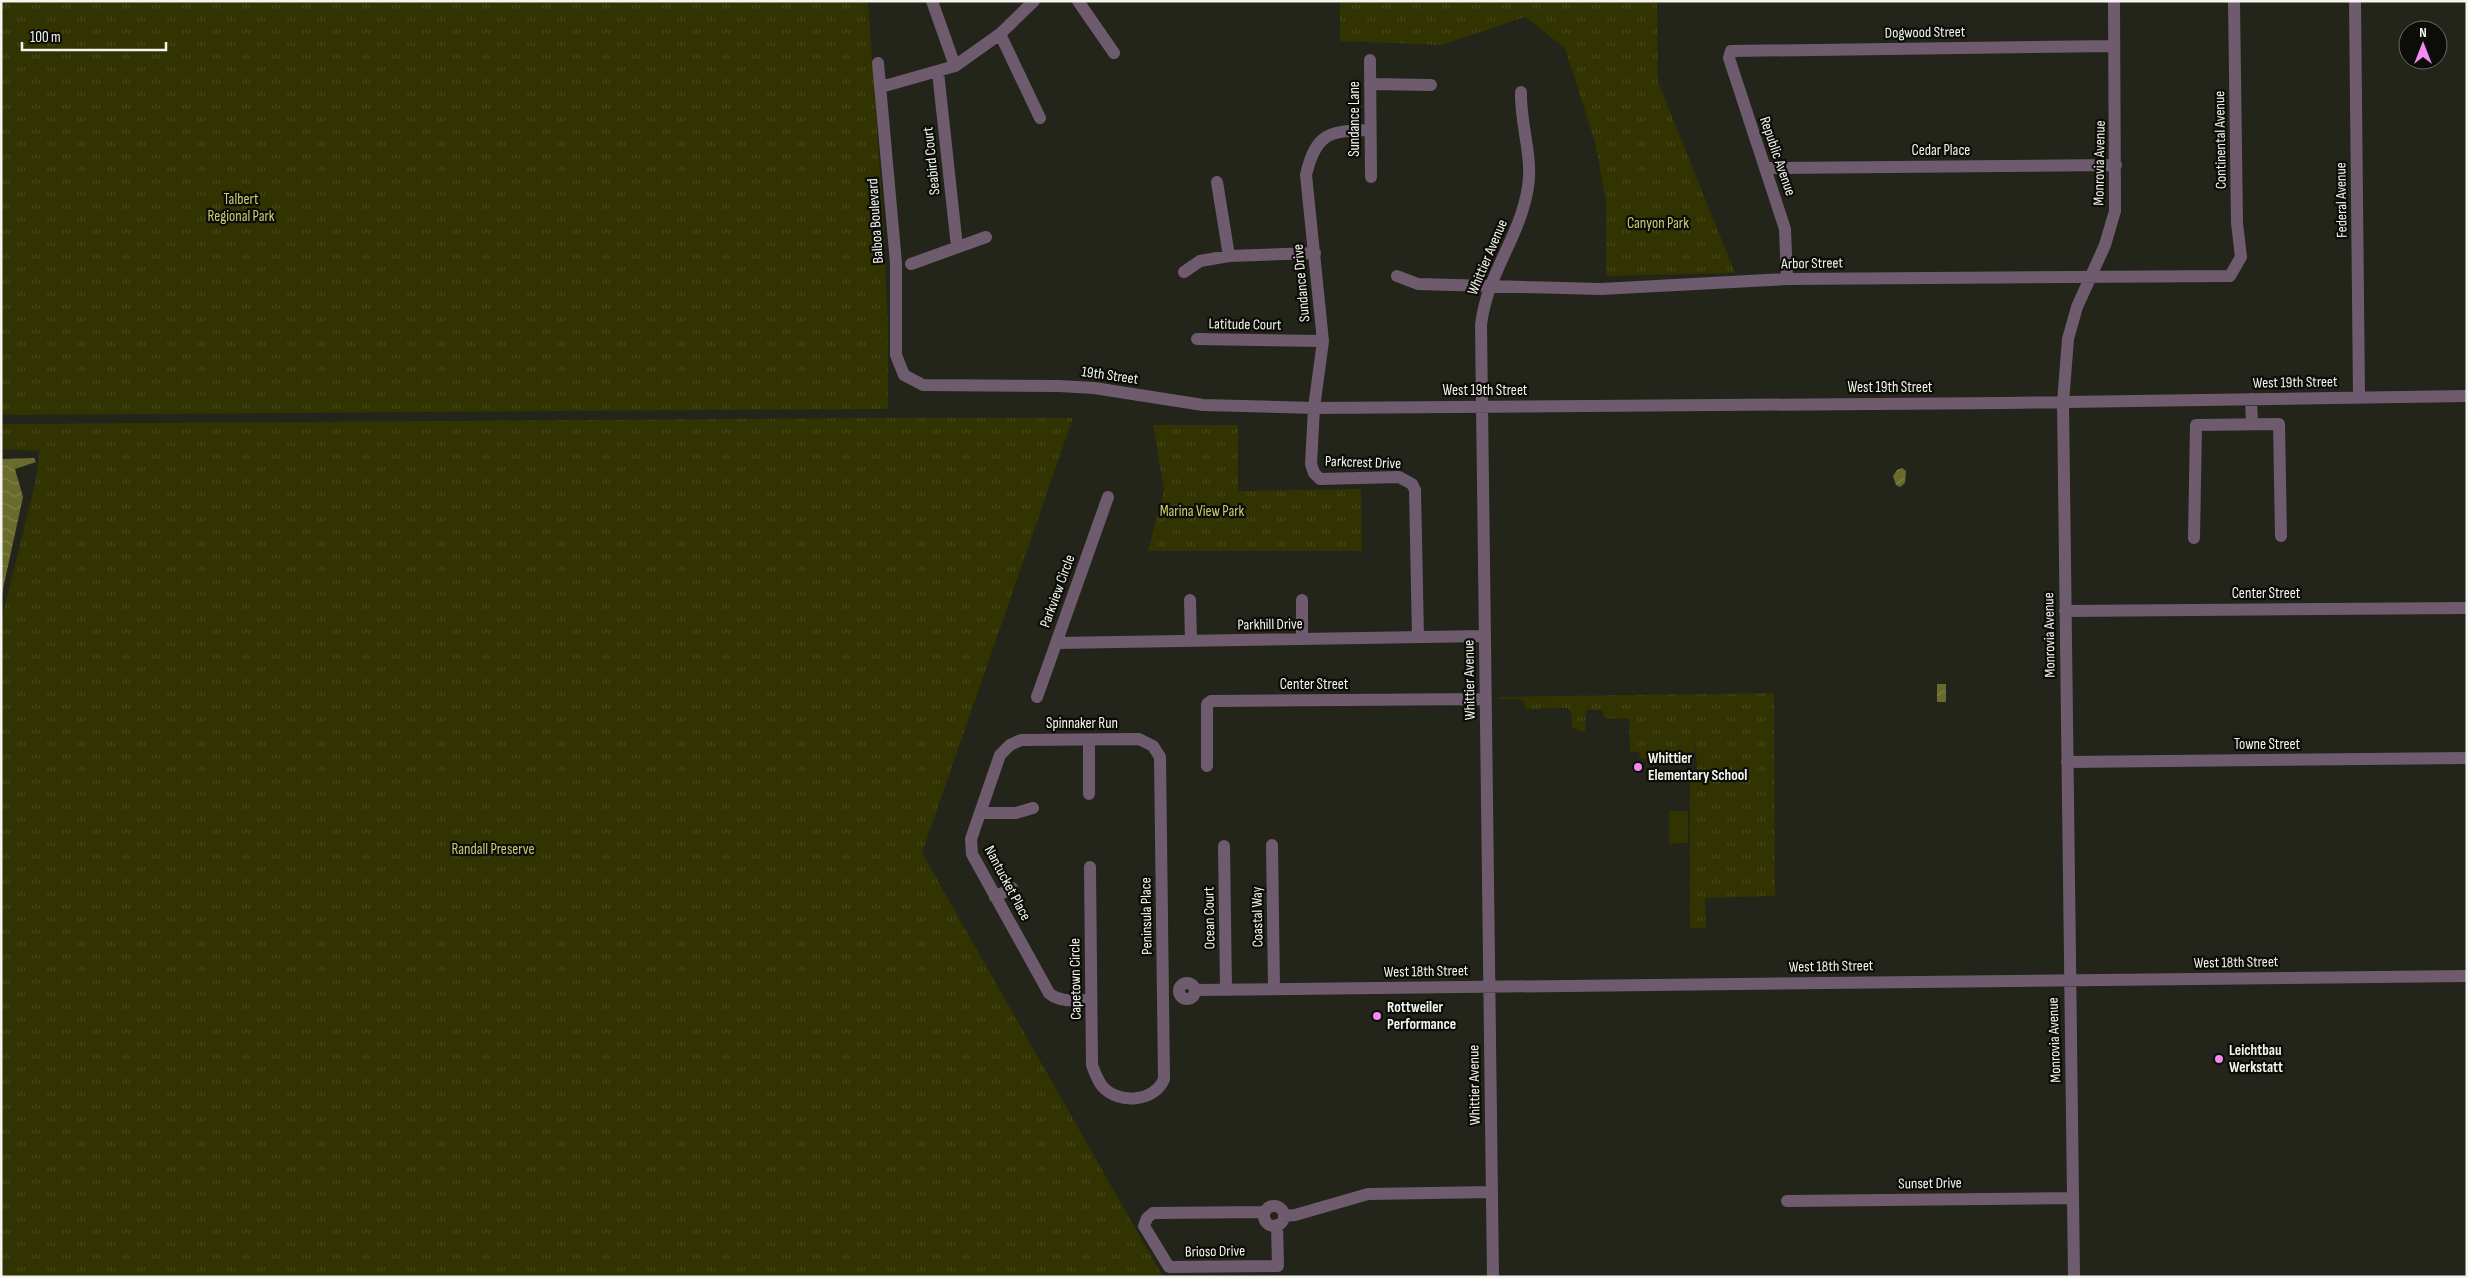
<svg xmlns="http://www.w3.org/2000/svg" width="2468" height="1278" font-family="'Sofia Sans Condensed',sans-serif">
<style>
.grass{fill:url(#grass-tufts)}
.pitch{fill:#313301}
.water{fill:url(#water-waves)}
.lines{fill:none;stroke-linecap:round;stroke-linejoin:round}
.minor{stroke:#6f5b6e;stroke-width:12}
.poi-dot{fill:#f489f1;stroke:#0c0d08;stroke-width:2}
.labels{text-anchor:middle;stroke-width:4.5;stroke-linejoin:round;paint-order:stroke}
.street-label{font-size:15px;fill:#f4f5ee;stroke:#0c0d08}
.park-label{font-size:15px;fill:#cacf73;stroke:#0c0d08}
.poi-label{font-size:15px;font-weight:bold;fill:#f4f5ee;stroke:#0c0d08;text-anchor:start}
</style>
<defs>
<pattern id="grass-tufts" width="24" height="20" patternUnits="userSpaceOnUse" patternTransform="scale(1.25)"><rect width="24" height="20" fill="#313301"/><path d="M3 7l-1-3M5 7V3M7 7l1-3M15 17l-1-3M17 17v-4M19 17l1-3" fill="none" stroke="#45471a"/></pattern>
<pattern id="water-waves" width="16" height="10" patternUnits="userSpaceOnUse" patternTransform="scale(1.25)"><rect width="16" height="10" fill="#686b2b"/><path d="M0 5q4-4 8 0t8 0" fill="none" stroke="#7e814a"/></pattern>
</defs>
<rect width="100%" height="100%" fill="#23241a"/>
<path class="grass" d="M1,1H868L883,215L888,325V409L1,415Z
M1340,1H1657L1658,82L1735,273L1606,276V202L1595,142L1565,48L1525,17L1441,45L1340,41Z
M881,418H1073L922,853L1163,1277H1V621L35,484L40,451L1,449V424Z
M1153,425H1238V491L1361,489L1362,551H1148L1164,491Z
M1774,693L1775,896L1705,898L1706,928H1690V781H1698L1695,740L1694,760L1639,759L1640,752H1630L1629,719L1605,718L1602,710H1586L1585,732L1572,728L1571,712L1568,708L1525,709L1524,702L1520,699H1499L1498,697Z"/>
<path class="pitch" d="M1669,811H1688V843L1669,844Z"/>
<path class="water" d="M34,458L36,462L15,469L23,497L1,598V459Z
M1902,468L1906,471L1905,483L1900,487L1896,485L1893,476L1897,470Z
M1937,684H1946V702H1937Z"/>
<g class="lines">
<path class="minor" d="M932,1L955,66
M1078,1L1114,53
M2355,1L2359,397
M1000,34L1040,118
M1370,60L1371,177
M878,63L896,263V355L904,375L923,385L1059,386L1094,388L1203,405L1314,408L2004,403L2467,396
M938,72L957,247
M1370,84L1431,85
M881,87L955,66L1000,34L1034,1
M1370,130C1330,131 1316,132 1306,175L1323,341L1314,408L1311,464L1314,473L1320,479L1399,477L1412,484L1415,490L1418,637
M1767,168L2116,165
M1217,182L1229,256
M911,264L986,237
M1184,272L1200,261L1229,256L1315,253
M1397,276L1418,284L1601,289L1787,279L2230,276L2241,257L2237,223L2234,1
M1787,279L1785,229L1729,58L1731,51L2114,46
M1197,339L1323,341
M2251,399L2252,424
M2194,538L2196,425L2279,424L2281,536
M1190,600L1191,641
M1302,600V639
M2065,611L2467,608
M1056,643L1484,636
M1037,697L1108,497
M1089,740V794
M2067,762L2467,758
M1207,766V704L1211,701L1485,699
M980,813H1016L1033,808
M1272,845L1274,989
M1224,846L1226,990
M1090,867L1092,1065C1095,1073 1097,1079 1102,1086C1118,1105 1155,1102 1164,1079L1160,757L1153,746L1139,739L1021,740L1010,745L1000,755L971,839L972,854L1049,993C1060,1003 1077,1000 1091,1000
M995,897L1012,888
M1179 991a8 8 0 1 1 16 0a8 8 0 1 1-16 0Z
M1195,990L2467,976
M1787,1201L2073,1198
M1264 1216a10 10 0 1 1 20 0a10 10 0 1 1-20 0Z
M1264,1212L1153,1213L1147,1218L1144,1226L1169,1267L1278,1266L1277,1225
M1284,1216L1295,1215L1368,1194L1492,1192
M1493,1277L1481,325C1487,273 1520,238 1528,187C1533,156 1520,124 1521,92
M2074,1277L2063,402L2068,339L2077,307L2105,245L2115,211L2114,1"/>
</g>
<g class="poi-dot">
<circle cx="1638" cy="767" r="5"/>
<circle cx="1377" cy="1016" r="5"/>
<circle cx="2219" cy="1059" r="5"/>
</g>
<g class="labels">
<g class="street-label">
<text transform="translate(1925 32) rotate(-1)" y="5">Dogwood Street</text>
<text transform="translate(1354 119) rotate(-90)" y="5">Sundance Lane</text>
<text transform="translate(2220 140) rotate(-91)" y="5">Continental Avenue</text>
<text x="1941" y="155">Cedar Place</text>
<text transform="translate(1778 156) rotate(71)" y="5">Republic Avenue</text>
<text transform="translate(931 161) rotate(-96)" y="5">Seabird Court</text>
<text transform="translate(2099 163) rotate(-89)" y="5">Monrovia Avenue</text>
<text transform="translate(2341 200) rotate(-91)" y="5">Federal Avenue</text>
<text transform="translate(875 221) rotate(-94)" y="5">Balboa Boulevard</text>
<text transform="translate(1487 257) rotate(-67)" y="5">Whittier Avenue</text>
<text transform="translate(1812 263) rotate(-1)" y="5">Arbor Street</text>
<text transform="translate(1301 283) rotate(-95)" y="5">Sundance Drive</text>
<text transform="translate(1245 324) rotate(1)" y="5">Latitude Court</text>
<text transform="translate(1110 375) rotate(8)" y="5">19th Street</text>
<text transform="translate(2295 382) rotate(-1)" y="5">West 19th Street</text>
<text x="1890" y="392">West 19th Street</text>
<text x="1485" y="395">West 19th Street</text>
<text transform="translate(1363 462) rotate(2)" y="5">Parkcrest Drive</text>
<text transform="translate(1057 591) rotate(-70)" y="5">Parkview Circle</text>
<text x="2266" y="598">Center Street</text>
<text transform="translate(1270 624) rotate(-1)" y="5">Parkhill Drive</text>
<text transform="translate(2049 635) rotate(-91)" y="5">Monrovia Avenue</text>
<text transform="translate(1469 680) rotate(-91)" y="5">Whittier Avenue</text>
<text x="1314" y="689">Center Street</text>
<text x="1082" y="728">Spinnaker Run</text>
<text x="2267" y="749">Towne Street</text>
<text transform="translate(1008 883) rotate(62)" y="5">Nantucket Place</text>
<text transform="translate(1146 916) rotate(-91)" y="5">Peninsula Place</text>
<text transform="translate(1257 917) rotate(-91)" y="5">Coastal Way</text>
<text transform="translate(1209 918) rotate(-91)" y="5">Ocean Court</text>
<text transform="translate(2236 962) rotate(-1)" y="5">West 18th Street</text>
<text transform="translate(1831 966) rotate(-1)" y="5">West 18th Street</text>
<text transform="translate(1426 971) rotate(-1)" y="5">West 18th Street</text>
<text transform="translate(1075 979) rotate(-91)" y="5">Capetown Circle</text>
<text transform="translate(2054 1040) rotate(-92)" y="5">Monrovia Avenue</text>
<text transform="translate(1474 1085) rotate(-91)" y="5">Whittier Avenue</text>
<text transform="translate(1930 1183) rotate(-1)" y="5">Sunset Drive</text>
<text transform="translate(1215 1251) rotate(-1)" y="5">Brioso Drive</text>
</g>
<g class="park-label">
<text x="241" y="204">Talbert<tspan x="241" dy="17">Regional Park</tspan></text>
<text x="1658" y="228">Canyon Park</text>
<text x="1202" y="516">Marina View Park</text>
<text x="493" y="854">Randall Preserve</text>
</g>
<g class="poi-label">
<text x="1648" y="763">Whittier<tspan x="1648" dy="17">Elementary School</tspan></text>
<text x="1387" y="1012">Rottweiler<tspan x="1387" dy="17">Performance</tspan></text>
<text x="2229" y="1055">Leichtbau<tspan x="2229" dy="17">Werkstatt</tspan></text>
</g>
</g>
<rect width="2468" height="1278" fill="none" stroke="#f4f5ee" stroke-width="5"/>
<g transform="translate(2423 45)"><circle r="24" fill="#0c0d08" stroke="#696a64"/>
<path d="M0-4L9 19L0 12L-9 19Z" fill="#f489f1"/>
<text y="-8" font-size="14" font-weight="bold" text-anchor="middle" fill="#f4f5ee">N</text>
</g>
<path d="M22 42v8h144v-8" fill="none" stroke="#f4f5ee" stroke-width="2.5"/>
<text x="30" y="42" font-size="15" fill="#f4f5ee" stroke="#0c0d08" stroke-width="4" paint-order="stroke">100 m</text>
</svg>
